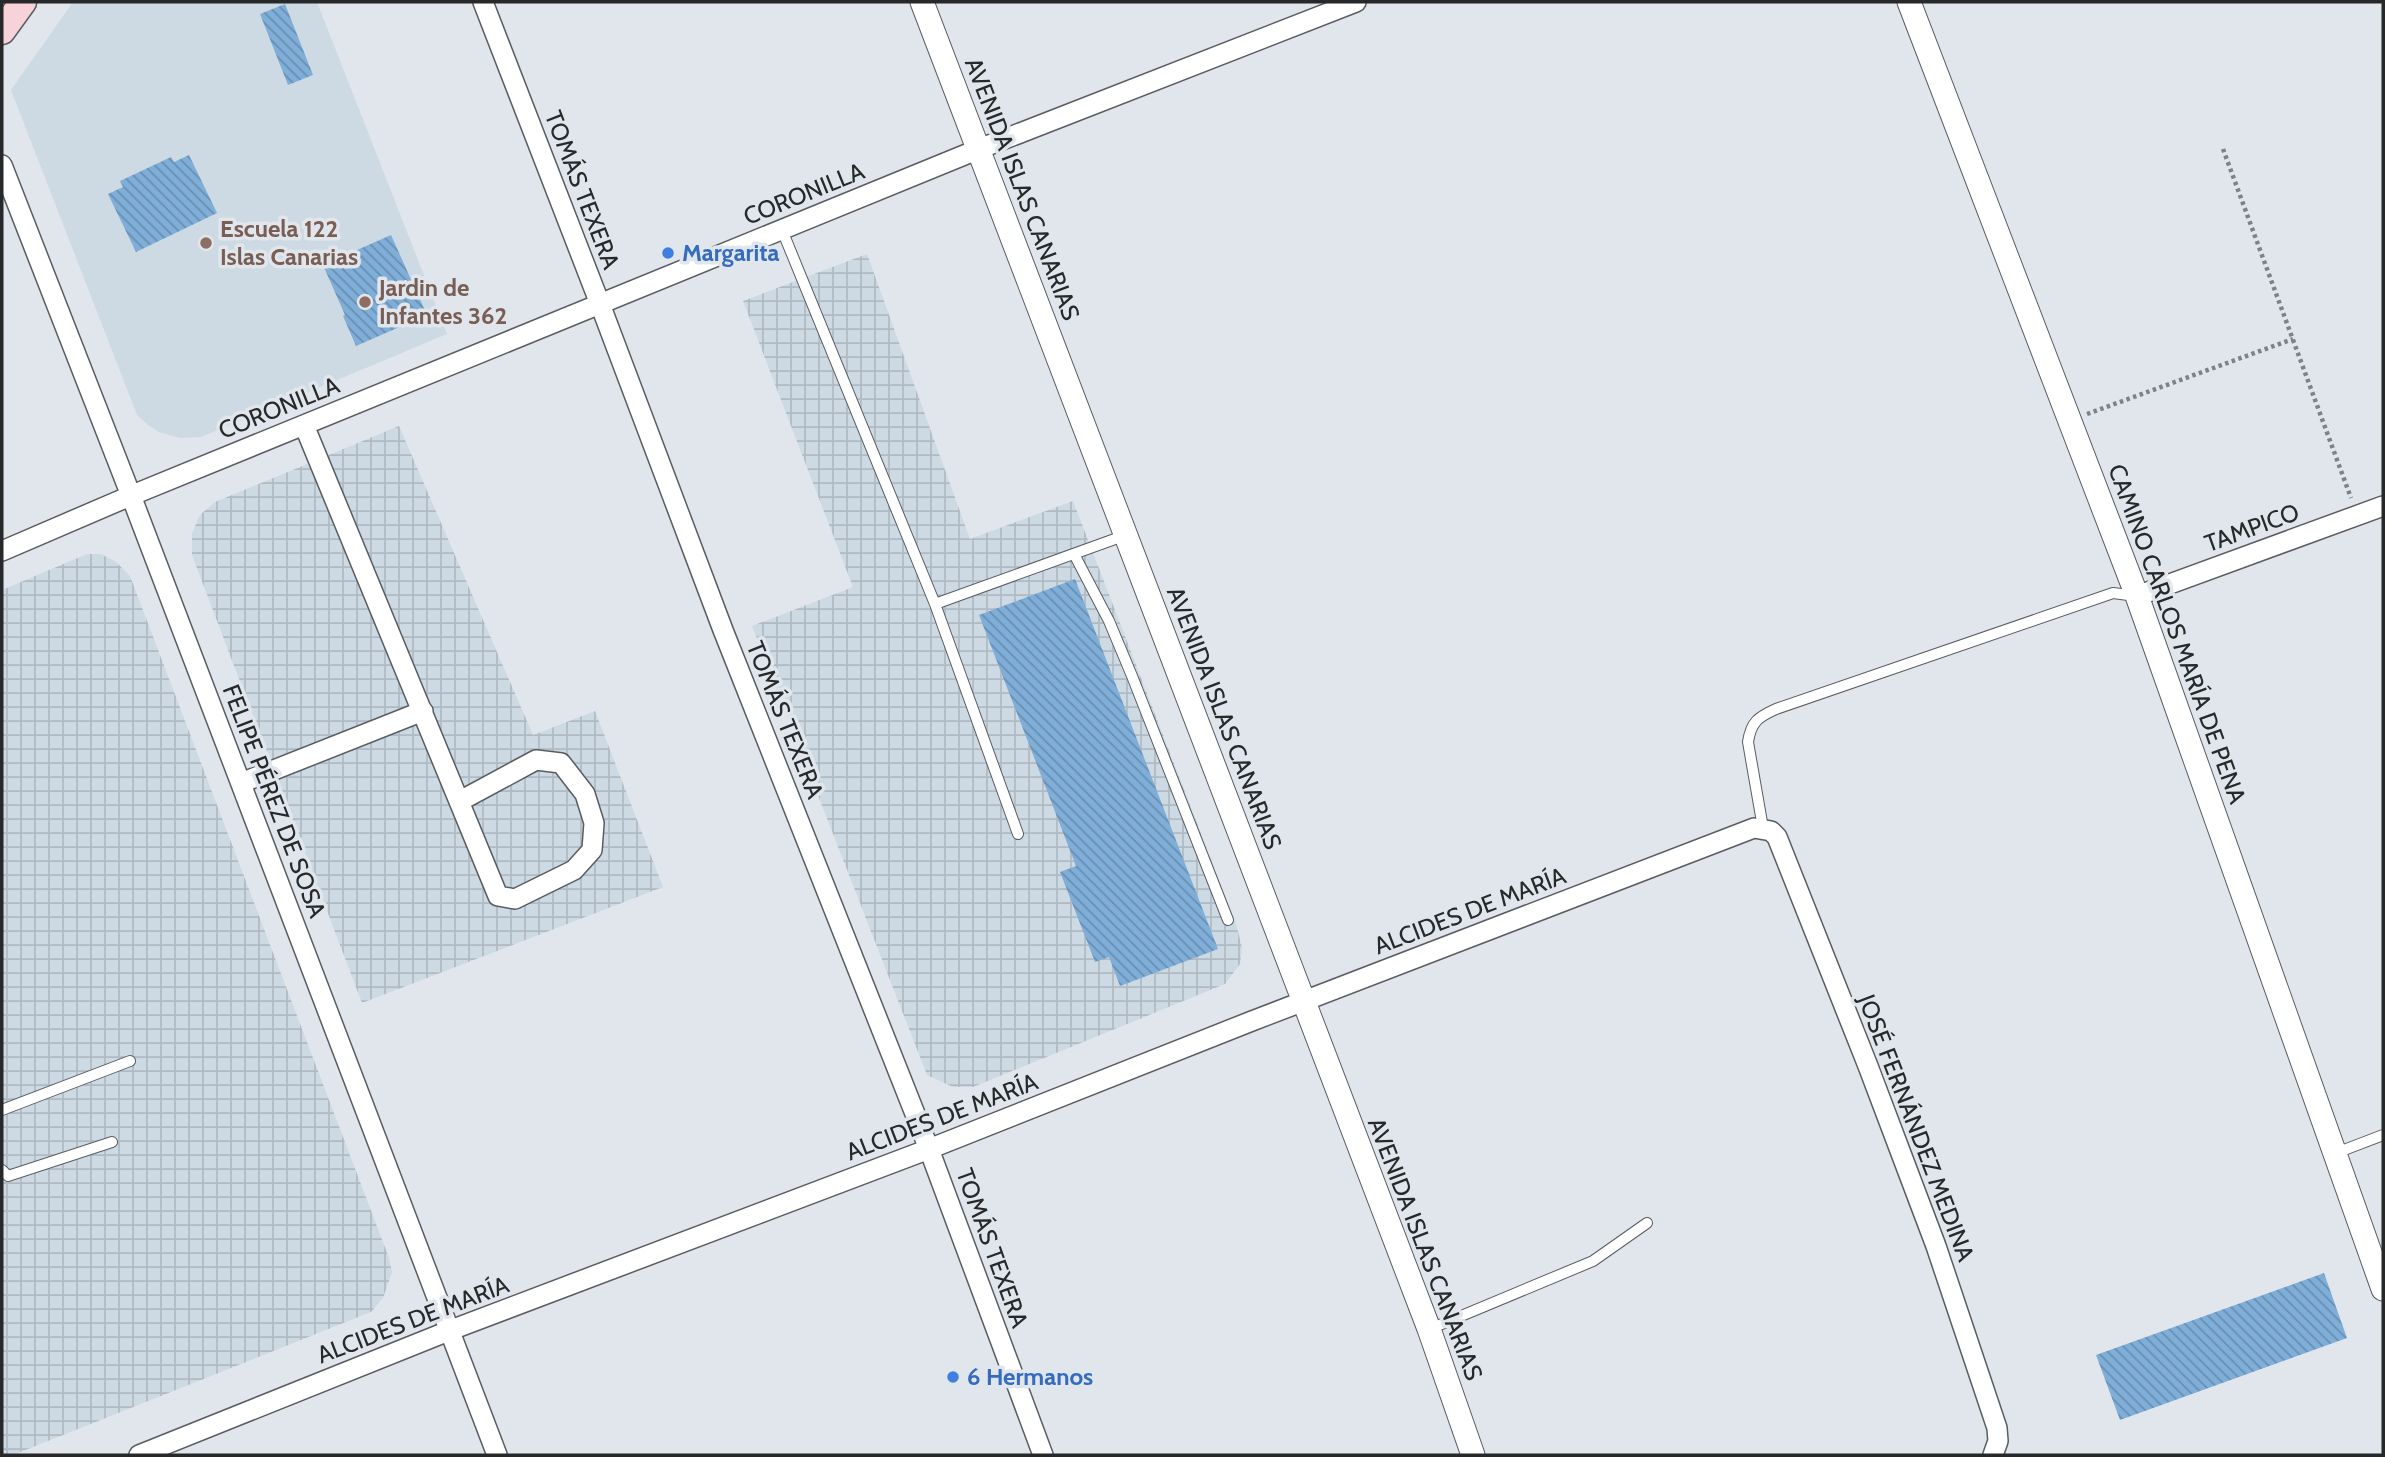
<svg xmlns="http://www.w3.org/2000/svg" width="2385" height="1457" font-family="Cabin,sans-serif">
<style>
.built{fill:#cdd9e3}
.industrial{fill:url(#industrial-grid)}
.building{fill:url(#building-back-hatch)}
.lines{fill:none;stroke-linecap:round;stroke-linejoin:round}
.service-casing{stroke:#585d62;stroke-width:12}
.minor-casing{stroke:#585d62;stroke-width:22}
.tertiary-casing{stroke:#585d62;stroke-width:25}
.secondary-casing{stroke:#585d62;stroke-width:29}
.path{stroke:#7e8286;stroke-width:4.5;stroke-dasharray:3.5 3.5;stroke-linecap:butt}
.service{stroke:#fff;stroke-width:10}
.minor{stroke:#fff;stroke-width:19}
.tertiary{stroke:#fff;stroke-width:23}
.secondary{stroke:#f7d3d9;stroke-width:26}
.education-dot{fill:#8d6e63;stroke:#e0e6ec;stroke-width:2.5}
.shop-dot{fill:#3f7fe0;stroke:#e0e6ec;stroke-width:2.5}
.labels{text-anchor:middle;stroke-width:7;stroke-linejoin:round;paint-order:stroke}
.street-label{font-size:24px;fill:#26282a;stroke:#e0e6ec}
.education-label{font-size:24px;font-weight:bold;fill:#785e54;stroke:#e0e6ec;text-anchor:start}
.shop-label{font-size:24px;font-weight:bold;fill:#366cbe;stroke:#e0e6ec;text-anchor:start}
</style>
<defs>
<pattern id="industrial-grid" width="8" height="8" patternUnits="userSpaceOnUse" patternTransform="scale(1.75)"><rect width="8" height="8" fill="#cdd9e3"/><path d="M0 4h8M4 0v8" fill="none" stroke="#b0bac3"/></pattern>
<pattern id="building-back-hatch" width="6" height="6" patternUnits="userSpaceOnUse" patternTransform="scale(1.75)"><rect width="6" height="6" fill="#7fafd9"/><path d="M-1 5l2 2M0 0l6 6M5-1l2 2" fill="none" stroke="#688eb0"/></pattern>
</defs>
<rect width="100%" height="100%" fill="#e0e6ec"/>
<path class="built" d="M73,2H317L447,334L201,437L180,438L159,432L148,425L137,415L11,90Z"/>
<path class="industrial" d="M867,254L970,539L1073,501L1237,927L1242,948L1240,964L1225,984L973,1087H953L927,1075L752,626L853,587L743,301Z
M399,426L533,735L595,711L663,887L362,1003L192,555V533L200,515L215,502Z
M87,554H101L116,562L130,576L389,1258L392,1272L383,1298L371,1312L13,1455H2V590Z"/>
<path class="building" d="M285,4L313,75L288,85L260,14Z
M189,155L217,213L136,252L108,194L123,187L120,181L171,157L174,162Z
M391,235L427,315L356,346L343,316L345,315L323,265Z
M1075,579L1218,949L1120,986L1109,957L1095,962L1060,872L1076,866L979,615Z
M2324,1273L2347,1338L2120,1420L2096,1355Z"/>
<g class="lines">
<g class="service-casing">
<path id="service" d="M782,230L935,604L1018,834
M1074,554L1109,621L1132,676L1228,920
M935,604L1126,535
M1763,828L1748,742C1751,722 1758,717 1776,709L2113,593L2136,596
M2,1110L130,1061
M2336,1153L2383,1135
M2,1170L8,1176L112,1142
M1430,1329L1593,1261L1647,1223"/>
</g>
<g class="minor-casing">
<path id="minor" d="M483,2L600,304L723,630L929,1149L1043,1455
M2,165L130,493L497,1455
M304,425L498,896L515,899L574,870L592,850L594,823L585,794L561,763L536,760L460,801
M2,551L130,496L979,149L1356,2
M2137,596L2383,506
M241,783L423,711
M139,1455L451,1330L929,1149L1252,1021L1754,828L1771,831L1777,837L1868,1066L1936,1246L1997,1428L1998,1441L1993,1455"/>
</g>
<g class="tertiary-casing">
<path id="tertiary" d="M922,2L1429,1329L1473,1455
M1909,2L2137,596L2383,1289"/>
</g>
<g class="secondary-casing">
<path id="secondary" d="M2,31L23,2"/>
</g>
<path class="path" d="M2223,149L2351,498
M2087,414L2293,339"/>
<use href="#service" class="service"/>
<use href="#minor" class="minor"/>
<use href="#tertiary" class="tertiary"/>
<use href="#secondary" class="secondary"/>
</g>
<g class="education-dot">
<circle cx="206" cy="243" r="7"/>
<circle cx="365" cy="302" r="7"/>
</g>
<g class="shop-dot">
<circle cx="668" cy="253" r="7"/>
<circle cx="953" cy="1377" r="7"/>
</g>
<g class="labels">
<g class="street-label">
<text transform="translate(1022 189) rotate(69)" y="8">AVENIDA ISLAS CANARIAS</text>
<text transform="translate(582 190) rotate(69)" y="8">TOMÁS TEXERA</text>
<text transform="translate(804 194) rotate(-22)" y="8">CORONILLA</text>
<text transform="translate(279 408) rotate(-22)" y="8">CORONILLA</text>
<text transform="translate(2252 528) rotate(-20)" y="8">TAMPICO</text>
<text transform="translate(2177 634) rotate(70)" y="8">CAMINO CARLOS MARÍA DE PENA</text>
<text transform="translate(1224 718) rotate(69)" y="8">AVENIDA ISLAS CANARIAS</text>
<text transform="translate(785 720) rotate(68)" y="8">TOMÁS TEXERA</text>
<text transform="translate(274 801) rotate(69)" y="8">FELIPE PÉREZ DE SOSA</text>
<text transform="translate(1470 911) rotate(-21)" y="8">ALCIDES DE MARÍA</text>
<text transform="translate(942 1117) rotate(-21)" y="8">ALCIDES DE MARÍA</text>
<text transform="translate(1916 1128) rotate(69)" y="8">JOSÉ FERNÁNDEZ MEDINA</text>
<text transform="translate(992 1248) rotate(70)" y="8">TOMÁS TEXERA</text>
<text transform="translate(1425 1249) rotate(69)" y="8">AVENIDA ISLAS CANARIAS</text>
<text transform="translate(413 1320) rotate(-21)" y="8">ALCIDES DE MARÍA</text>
</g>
<g class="education-label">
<text x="220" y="237">Escuela 122<tspan x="220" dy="28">Islas Canarias</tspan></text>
<text x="379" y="296">Jardin de<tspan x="379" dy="28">Infantes 362</tspan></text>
</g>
<g class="shop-label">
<text x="682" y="261">Margarita</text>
<text x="967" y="1385">6 Hermanos</text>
</g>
</g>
<rect width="2385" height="1457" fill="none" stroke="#26282a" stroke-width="7"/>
</svg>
